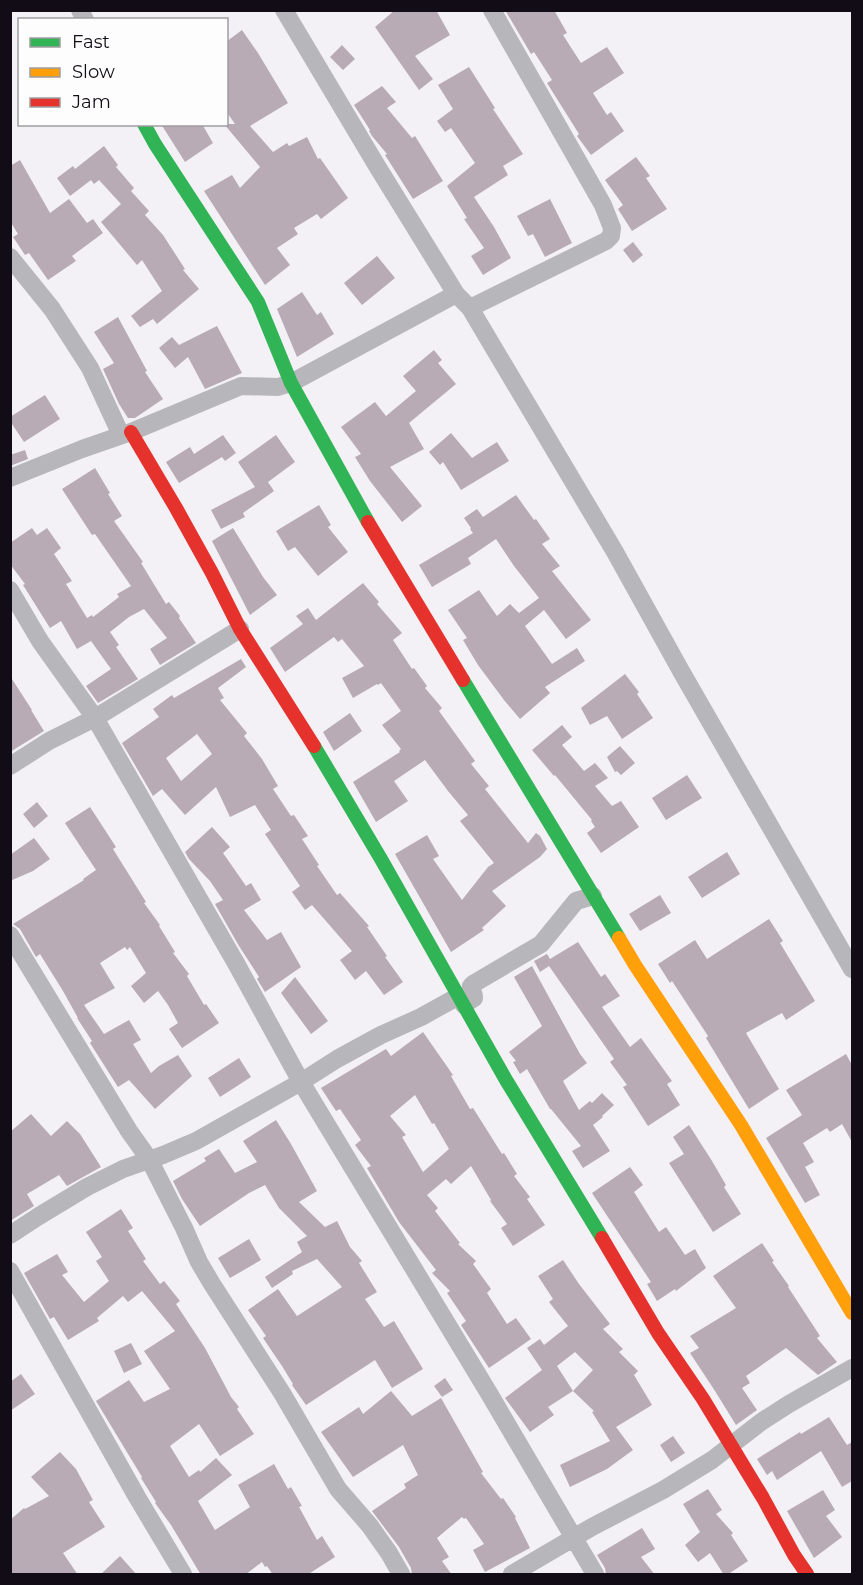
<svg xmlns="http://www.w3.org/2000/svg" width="863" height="1585" font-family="Montserrat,sans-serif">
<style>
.building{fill:#b8abb5;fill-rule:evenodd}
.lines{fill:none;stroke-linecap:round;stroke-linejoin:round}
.street{stroke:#b7b6bb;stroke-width:18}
.fast{stroke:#30b455;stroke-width:14}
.slow{stroke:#ff9f0a;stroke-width:14}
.jam{stroke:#e5322d;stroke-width:14}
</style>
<rect width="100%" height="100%" fill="#f3f0f6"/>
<path class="building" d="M395,10H436L450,35L415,56L433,79L419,90L375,27Z
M505,10H554L567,33L563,35L581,63L607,47L624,73L593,93L607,115L611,112L624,131L591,155L577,136L579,134L547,83L552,80L534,52L531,54Z
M242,30L258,53L288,103L250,126L273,152L287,143L289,146L307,137L318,159L320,158L348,198L321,219L317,214L294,228L298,234L277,248L290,265L265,285L204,191L232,175L240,188L260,167L224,124H235L226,111V42Z
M342,45L355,59L343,70L330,57Z
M469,67L495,108L493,109L523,154L503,166L508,175L474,197L494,227L511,258L483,275L471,256L484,248L464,219L467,218L447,186L475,163L451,128L445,132L437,121L453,109L438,85Z
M382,86L396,102L387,108L412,138L415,136L443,181L413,199L385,155L387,154L372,136L369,131L370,130L354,105Z
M161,124H202L213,143L185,162Z
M104,146L118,165L116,167L134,188L131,191L149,211L145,215L163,235L185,269L183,270L199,289L157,324L153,319L140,327L131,316L162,291L142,260L137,265L101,222L121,204L99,180L94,184L91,180L70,196L57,178L73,166L75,169Z
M636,157L650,176L646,178L667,209L632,231L618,209L623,205L605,180Z
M20,160L50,213L69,199L87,223L93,219L103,233L72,256L76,261L48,280L29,253L25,255L13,237L18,234L10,221V166Z
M550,199L572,243L545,257L533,234L528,236L517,216Z
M633,242L643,255L633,263L623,250Z
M377,256L395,278L362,305L344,283Z
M302,292L317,315L321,312L334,334L297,357L277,309Z
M118,317L147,371L145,372L163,399L135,418H128L119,404L103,369L114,363L94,332Z
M217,326L242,373L205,389L188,357L175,368L159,348L172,337L179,345Z
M434,350L442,360L438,363L456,384L409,423L424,449L390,467L422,506L402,522L370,481L355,457L361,454L341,427L375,402L386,416L416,391L403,376Z
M45,395L60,419L24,442L10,421V417Z
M451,433L472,458L497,442L509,461L461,490L443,462L440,465L429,452Z
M223,435L236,453L225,461L222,457L179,483L166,462L190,447L194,454Z
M276,435L295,462L268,482L274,491L243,513L245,517L221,529L211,510L255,487L238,462Z
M25,450L28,459L10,466V455Z
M95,468L110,493L108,494L122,516L114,521L143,562L141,563L166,604L169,602L180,616L179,618L196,643L160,665L150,649L167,638L144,609L129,617L110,632L119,645L116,647L138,679L98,703L86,686L111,669L91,641L77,649L61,621L50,628L23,585L25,584L10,564V543L32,528L37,535L47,528L61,548L54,554L72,581L66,584L87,618L92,615L93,617L119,597L117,594L131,586L95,534L92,535L62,489Z
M516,495L534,520L536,519L550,539L542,544L560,566L552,571L591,620L566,639L544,610L525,626L552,664L577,648L585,661L545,687L550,693L520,719L504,700L478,665L463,640L467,638L448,610L479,590L497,616L510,604L519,613L539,598L514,566L496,539L468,558L471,564L432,587L419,565L473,533L470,529L471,528L464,518L477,509L483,517Z
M319,505L331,525L328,527L348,552L318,576L295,547L288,551L276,531Z
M233,528L263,577L277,595L250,615L212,541Z
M363,583L379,602L377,604L402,633L393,640L412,669L414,668L427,686L425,688L442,708L439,711L475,761L471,764L489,786L485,789L528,843L536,833L540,836L547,849L540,857L492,891L506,906L482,928L484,930L451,952L395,854L427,835L439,856L433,859L462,900L488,867L494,863L460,821L468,815L448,791L425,760L394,781L408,801L376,822L353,782L400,752L399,751L401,749L382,725L401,711L381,683L378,685L377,684L353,698L342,678L364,666L342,639L338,642L334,637L285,672L270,648L303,624L296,616L308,608L316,620Z
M241,659L246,667L218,688L224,698L220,700L247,733L244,736L262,759L278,786L273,789L291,816L294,815L308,836L302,839L319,865L317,866L337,895L340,893L369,926L367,927L387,956L385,957L403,982L384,995L366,971L355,980L340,960L352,951L312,905L305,910L292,892L300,886L265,834L271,830L255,805L230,817L216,787L185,815L162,789L153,796L122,743L159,717L153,709L172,695L174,698ZM197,734L212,754L181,781L166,758Z
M625,674L639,692L637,694L653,718L622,739L607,716L590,725L581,708Z
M10,676L32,710H31L44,731L10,752Z
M350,713L362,731L334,751L323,732Z
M562,725L572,737L562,745L584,771L595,763L608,778L595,786L612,806L621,801L639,827L601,853L587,833L595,827L591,821L592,820L555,775L554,776L532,750Z
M620,746L635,763L621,775L617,771L615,772L607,757Z
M687,775L702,798L666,820L652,798Z
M37,802L48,816L34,828L23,814Z
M90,807L116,847L113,849L146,902L144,903L160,925L159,926L175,952L173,953L189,974L187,976L204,1005L206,1004L219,1023L182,1048L169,1029L178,1023L168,1005L158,991L144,1003L131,986L146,973L130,947L127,950L125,947L100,963L115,988L84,1005L104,1034L129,1020L141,1040L133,1044L151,1073L159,1066L178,1055L192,1076L155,1109L129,1080L118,1087L90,1043L92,1041L77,1018H78L63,991L40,954L36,957L20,929L13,924L84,880L83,879L96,870L65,823Z
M212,827L230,847L223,853L246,886L251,883L261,900L244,910L267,940L281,932L301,967L265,992L257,979L259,977L239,946L215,904L223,900L210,881L189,859L185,852Z
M34,838L50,859L33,871L10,881V855Z
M727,852L740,874L702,898L688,877Z
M660,895L671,913L640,931L629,914Z
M769,919L783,941L780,943L815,1001L786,1020L782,1013L746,1033L779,1089L749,1109L706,1038L708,1036L672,981L670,983L658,964L695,940L707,959Z
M578,942L601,977L605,974L620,996L602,1007L630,1047L641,1038L672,1081L667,1084L680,1105L648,1126L623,1087L627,1085L610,1062L614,1059L549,966L540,972L534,961L547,954L550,959Z
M532,966L580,1054L587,1063L563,1081L579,1110L590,1101L592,1103L602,1093L614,1105L602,1116L603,1117L593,1125L610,1151L583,1168L572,1151L581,1146L551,1109H550L527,1069L520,1074L513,1062L516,1061L509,1052L542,1026L514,977Z
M295,977L328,1021L311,1034L281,993Z
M423,1032L453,1075L451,1076L470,1109L473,1108L502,1154L504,1153L517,1174L514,1176L530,1197L527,1199L545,1225L513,1246L501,1228L507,1224L490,1201L491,1200L471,1166L451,1184L446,1179L427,1195L438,1208L435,1211L460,1243L458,1244L476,1261L473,1264L491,1289L487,1293L507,1324L516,1318L531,1339L489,1368L461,1325L466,1321L447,1293L450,1291L432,1273L436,1270L399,1222L367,1168L371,1166L355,1145L361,1140L340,1109L336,1111L321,1088L386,1049L391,1056ZM415,1095L432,1124L434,1123L449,1149L423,1172L402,1137L406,1135L390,1116Z
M846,1054L852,1065V1142L842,1124L830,1132L827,1128L803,1143L814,1162L805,1167L820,1195L805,1203L766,1138L802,1115L786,1090Z
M239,1058L251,1077L220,1097L208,1078Z
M31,1114L51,1136L67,1121L80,1134L101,1167L67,1186L59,1175L27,1194L34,1206L10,1221V1132Z
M276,1120L291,1144L317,1191L299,1202L325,1227L337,1221L350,1247L362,1261L359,1263L377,1292L365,1299L384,1327L394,1321L423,1369L392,1388L375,1360L306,1405L292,1385L293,1384L282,1366L263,1338L266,1336L248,1310L278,1289L297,1316L342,1287L317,1259L292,1271L293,1274L272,1288L265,1277L302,1252L297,1242L307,1236L279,1208L265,1185L249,1193L200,1226L182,1199L173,1181L206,1161L204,1158L219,1149L235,1173L257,1162L243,1141Z
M689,1125L712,1161L726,1185L724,1187L741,1214L713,1232L669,1163L684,1154L673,1137Z
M630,1167L643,1185L634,1192L659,1232L666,1227L685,1255L695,1249L706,1268L676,1291L675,1289L657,1301L647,1284L651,1282L592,1193Z
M121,1209L133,1228L128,1231L146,1259L143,1261L160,1284L164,1281L180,1301L176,1304L205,1348L231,1397L239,1407L237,1409L254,1434L220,1456L199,1424L170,1446L189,1477L199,1470L200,1472L216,1458L232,1475L198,1501L215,1530L250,1507L238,1485L274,1464L288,1489L291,1487L302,1506L299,1507L317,1540L322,1536L335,1557L307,1575H273L267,1566L265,1567L262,1562L245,1575H201L171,1525L155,1503L156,1502L141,1478L142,1477L96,1401L129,1380L144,1402L170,1389L144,1351L175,1331L142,1291L128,1302L123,1296L97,1318L99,1321L68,1340L54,1317L50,1319L24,1273L57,1254L68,1272L62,1275L84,1302L109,1281L96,1261L102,1257L86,1232Z
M249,1239L261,1260L230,1278L218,1258Z
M762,1243L774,1261L772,1262L789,1286L788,1287L820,1336L817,1338L837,1362L818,1375L786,1348L746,1376L750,1383L742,1388L757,1410L736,1425L715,1391L690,1353L699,1348L690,1336L736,1308L713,1276Z
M563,1260L579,1284L610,1324L603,1329L623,1349L619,1352L638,1371L634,1375L652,1405L616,1427L633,1450L607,1469L570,1487L560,1465L610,1441L592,1412L594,1411L573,1391L593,1370L575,1352L557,1366L573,1391L548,1407L554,1415L530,1432L505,1398L542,1370L527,1348L540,1339L544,1345L568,1326L549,1302L553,1299L538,1276Z
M131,1343L142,1364L124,1373L114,1351Z
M21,1374L35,1394L10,1411V1382Z
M445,1378L453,1390L442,1397L434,1386Z
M391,1391L412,1416L441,1398L483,1472L481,1473L501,1499L503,1498L516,1517L515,1518L530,1548L485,1572L473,1550L484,1544L466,1518L464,1519L462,1517L437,1538L449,1557L442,1561L452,1575H412L411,1568L399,1547L372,1511L406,1488L404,1484L418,1475L403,1445L353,1477L321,1432L359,1407L363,1414Z
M829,1417L847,1445L852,1442V1481L842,1487L821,1451L777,1480L772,1471L767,1475L757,1459L800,1432L801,1434Z
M673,1436L685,1453L671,1462L660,1445Z
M60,1452L76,1469L93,1500L89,1502L105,1527L63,1553L78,1575H10V1520L24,1508L25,1509L49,1496L31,1477Z
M708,1489L722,1510L716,1514L733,1533L731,1535L748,1561L727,1575H724L710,1553L698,1562L685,1545L700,1532L683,1504Z
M823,1490L835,1510L826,1516L842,1537L814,1558L787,1511Z
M642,1528L655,1549L641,1557L655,1575H606L605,1568L597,1555Z
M120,1556L137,1575H100Z"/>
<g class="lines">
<path class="street" d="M80,10L85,20
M284,10L377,166L456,294L470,308L615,552L681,671L852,969
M10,257L52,309L90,368L121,435
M470,308L606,241L611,236L612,228L603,205L492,10
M10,478L82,449L131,432L241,386L278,387L291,383L456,294
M10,590L40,641L95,718L237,965L301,1082L490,1395L595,1574
M10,766L49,741L95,718L240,629
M10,935L129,1131L149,1159L184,1228L199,1262L212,1284L282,1393L338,1489L370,1526L389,1553L401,1574
M464,1005L474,998V996L471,986L473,984L541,944L576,901L593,896
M10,1235L39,1216L87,1187L123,1169L163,1155L196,1141L301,1082L337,1059L381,1035L421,1017L459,996
M10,1271L137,1497L183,1574
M512,1574L592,1527L663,1490L712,1460L761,1422L789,1404L852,1368"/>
<path class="fast" d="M144,124L155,144L258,302L291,383L368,522
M463,680L619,938
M314,746L381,859L506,1080L602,1238"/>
<path class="slow" d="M619,938L635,965L741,1125L852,1313"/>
<path class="jam" d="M131,432L176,508L212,573L240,629L314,746
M368,522L463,680
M602,1238L658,1333L703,1399L763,1498L794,1555L807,1574"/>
</g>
<rect width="863" height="1585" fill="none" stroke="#120c17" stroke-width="24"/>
<rect x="18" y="18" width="210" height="108" fill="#fdfdfd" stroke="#9f9da1" stroke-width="1.5"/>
<rect x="30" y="38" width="30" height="9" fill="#30b455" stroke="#9f9da1" stroke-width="1.5"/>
<text x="72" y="48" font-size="18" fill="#120c17">Fast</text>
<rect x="30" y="68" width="30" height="9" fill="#ff9f0a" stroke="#9f9da1" stroke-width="1.5"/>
<text x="72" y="78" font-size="18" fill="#120c17">Slow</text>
<rect x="30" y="98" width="30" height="9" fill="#e5322d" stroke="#9f9da1" stroke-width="1.5"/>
<text x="72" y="108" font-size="18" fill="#120c17">Jam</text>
</svg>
